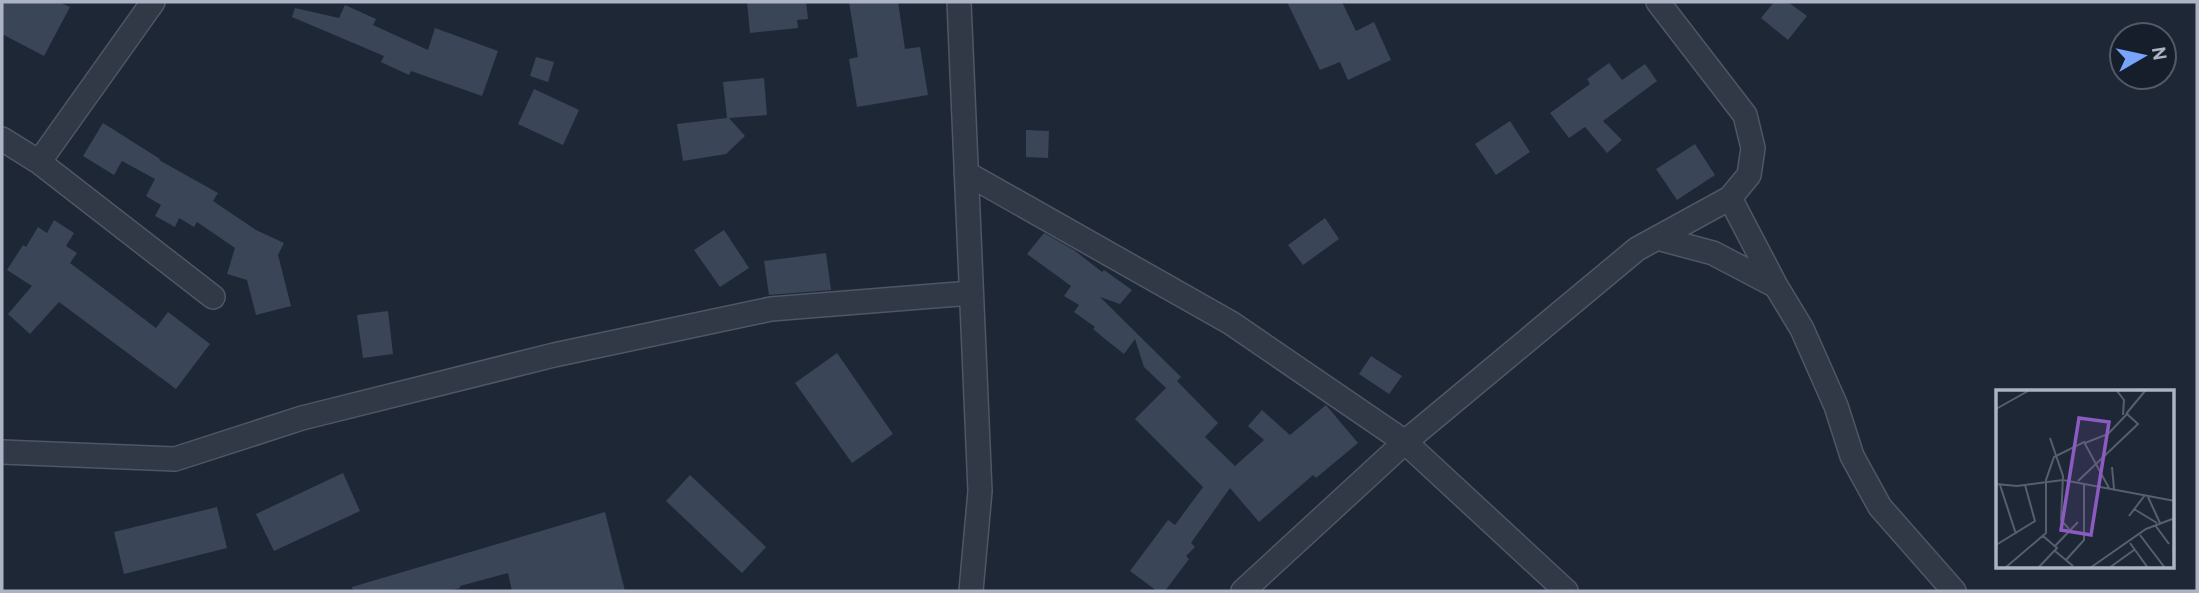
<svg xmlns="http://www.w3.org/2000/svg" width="2199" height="593" font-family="Overpass,sans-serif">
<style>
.building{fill:#3a4557}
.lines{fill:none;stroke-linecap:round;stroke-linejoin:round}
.minor-casing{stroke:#4f5665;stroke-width:26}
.minor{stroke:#313947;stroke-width:23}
.inset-road{fill:none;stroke:#565f6f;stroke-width:2}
.view{fill:#8c5bc1;fill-opacity:0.15;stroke:#8c5bc1;stroke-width:3.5}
.inset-edge{fill:none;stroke:#abb3c4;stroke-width:3.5}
</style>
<rect width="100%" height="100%" fill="#1e2736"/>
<path class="building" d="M2,2H59L70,7L44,56L2,34Z
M747,2H806L808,19L797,20L798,28L750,33Z
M849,2H898L905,49L920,47L928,95L857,107L849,59L858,57Z
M1287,2H1342L1356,31L1374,22L1391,60L1348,80L1340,62L1320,70Z
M1774,2H1788L1807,16L1788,40L1761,18Z
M345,5L376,19L373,25L428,50L435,28L498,51L482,96L411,71L409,75L381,62L384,56L292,17L295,8L339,18Z
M536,57L554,62L548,82L530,76Z
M1609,63L1622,80L1645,64L1657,81L1603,121L1622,140L1607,153L1585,127L1569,138L1550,113L1590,84L1587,79Z
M764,78L767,115L729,118L745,136L726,154L683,161L677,124L727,118L723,82Z
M534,89L579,110L563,145L518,124Z
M1510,121L1530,152L1496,175L1475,144Z
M103,123L160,159L159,160L218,193L213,201L256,230L284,243L278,255L291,306L256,315L247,280L227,274L235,248L197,222L194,227L179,218L175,227L155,216L161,205L146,196L155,179L122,161L114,175L83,156Z
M1026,130L1049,131L1048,158L1026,157Z
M1695,144L1715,175L1677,200L1656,169Z
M1325,218L1339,239L1303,265L1288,245Z
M54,220L74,233L66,246L77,253L70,263L156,328L168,312L210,344L176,389L59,302L30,334L8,314L32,286L7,270L23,245L26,247L38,227L47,233Z
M724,230L749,268L720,287L694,250Z
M1044,233L1074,250L1102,272L1104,270L1132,290L1120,304L1100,297L1181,377L1177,381L1218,423L1205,437L1235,466L1264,440L1248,426L1262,410L1290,435L1326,405L1358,443L1316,478L1313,475L1259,522L1230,488L1191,543L1195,547L1186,556L1189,559L1165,591H1157L1130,571L1168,520L1175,525L1203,487L1135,419L1166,388L1144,367L1135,339L1124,354L1105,339L1093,329L1095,327L1074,312L1079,305L1064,296L1071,286L1027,254Z
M826,253L831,290L769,295L764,261Z
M388,311L393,354L363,358L357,315Z
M837,353L893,434L852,463L795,383Z
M1371,356L1402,376L1389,394L1359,374Z
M343,473L360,511L274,551L256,514Z
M690,475L766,547L742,573L666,501Z
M217,507L227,548L124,574L114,532Z
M605,512L625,591H512L508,573L460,586V588L449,591H353L352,587Z"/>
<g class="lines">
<g class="minor-casing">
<path id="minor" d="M959,2L980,491L971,591
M2,139L39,162L213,297
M39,162L153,2
M966,173L1231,323L1405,442L1566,591
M1730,198L1776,286L1802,329L1836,406L1852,456L1880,507L1954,591
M1657,238L1713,253L1776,286
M2,452L175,459L302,418L554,355L771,309L971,293
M1243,591L1405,442L1637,249L1730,198L1749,175L1753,148L1745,115L1658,2"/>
</g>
<use href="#minor" class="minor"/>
</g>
<g transform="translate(1996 390)">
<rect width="178" height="178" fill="#1e2736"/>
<path class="inset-road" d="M121,1L128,10L127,25M0,19L32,1M130,24L149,1M54,48L67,86L65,130L73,139M89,53L112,44L132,23M116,77L118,99M82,91L142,34L131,24M0,94L21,96L67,90L179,111M4,95L20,144M152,107L164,133M138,119L161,133M133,126L149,105M159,135L173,154M144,145L169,178M134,153L152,178M0,155L39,131L29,95M59,156L82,132M59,161L77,176M70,170L88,150V93M9,178L50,143V90L58,67L88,52L113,98M42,178L61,158L47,146M94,178L150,139L179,128M113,178L138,160"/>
<path class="view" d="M83,28L113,32L95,145L65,140Z"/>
<rect width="178" height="178" class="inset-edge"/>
</g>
<rect width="2199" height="593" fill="none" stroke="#abb3c4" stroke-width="7"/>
<g transform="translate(2143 56) rotate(81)"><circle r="33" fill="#171e2b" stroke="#525a68" stroke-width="2"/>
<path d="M0-5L12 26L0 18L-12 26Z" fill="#78a4fc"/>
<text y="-10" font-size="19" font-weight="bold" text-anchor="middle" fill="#abb3c4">N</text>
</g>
</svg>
